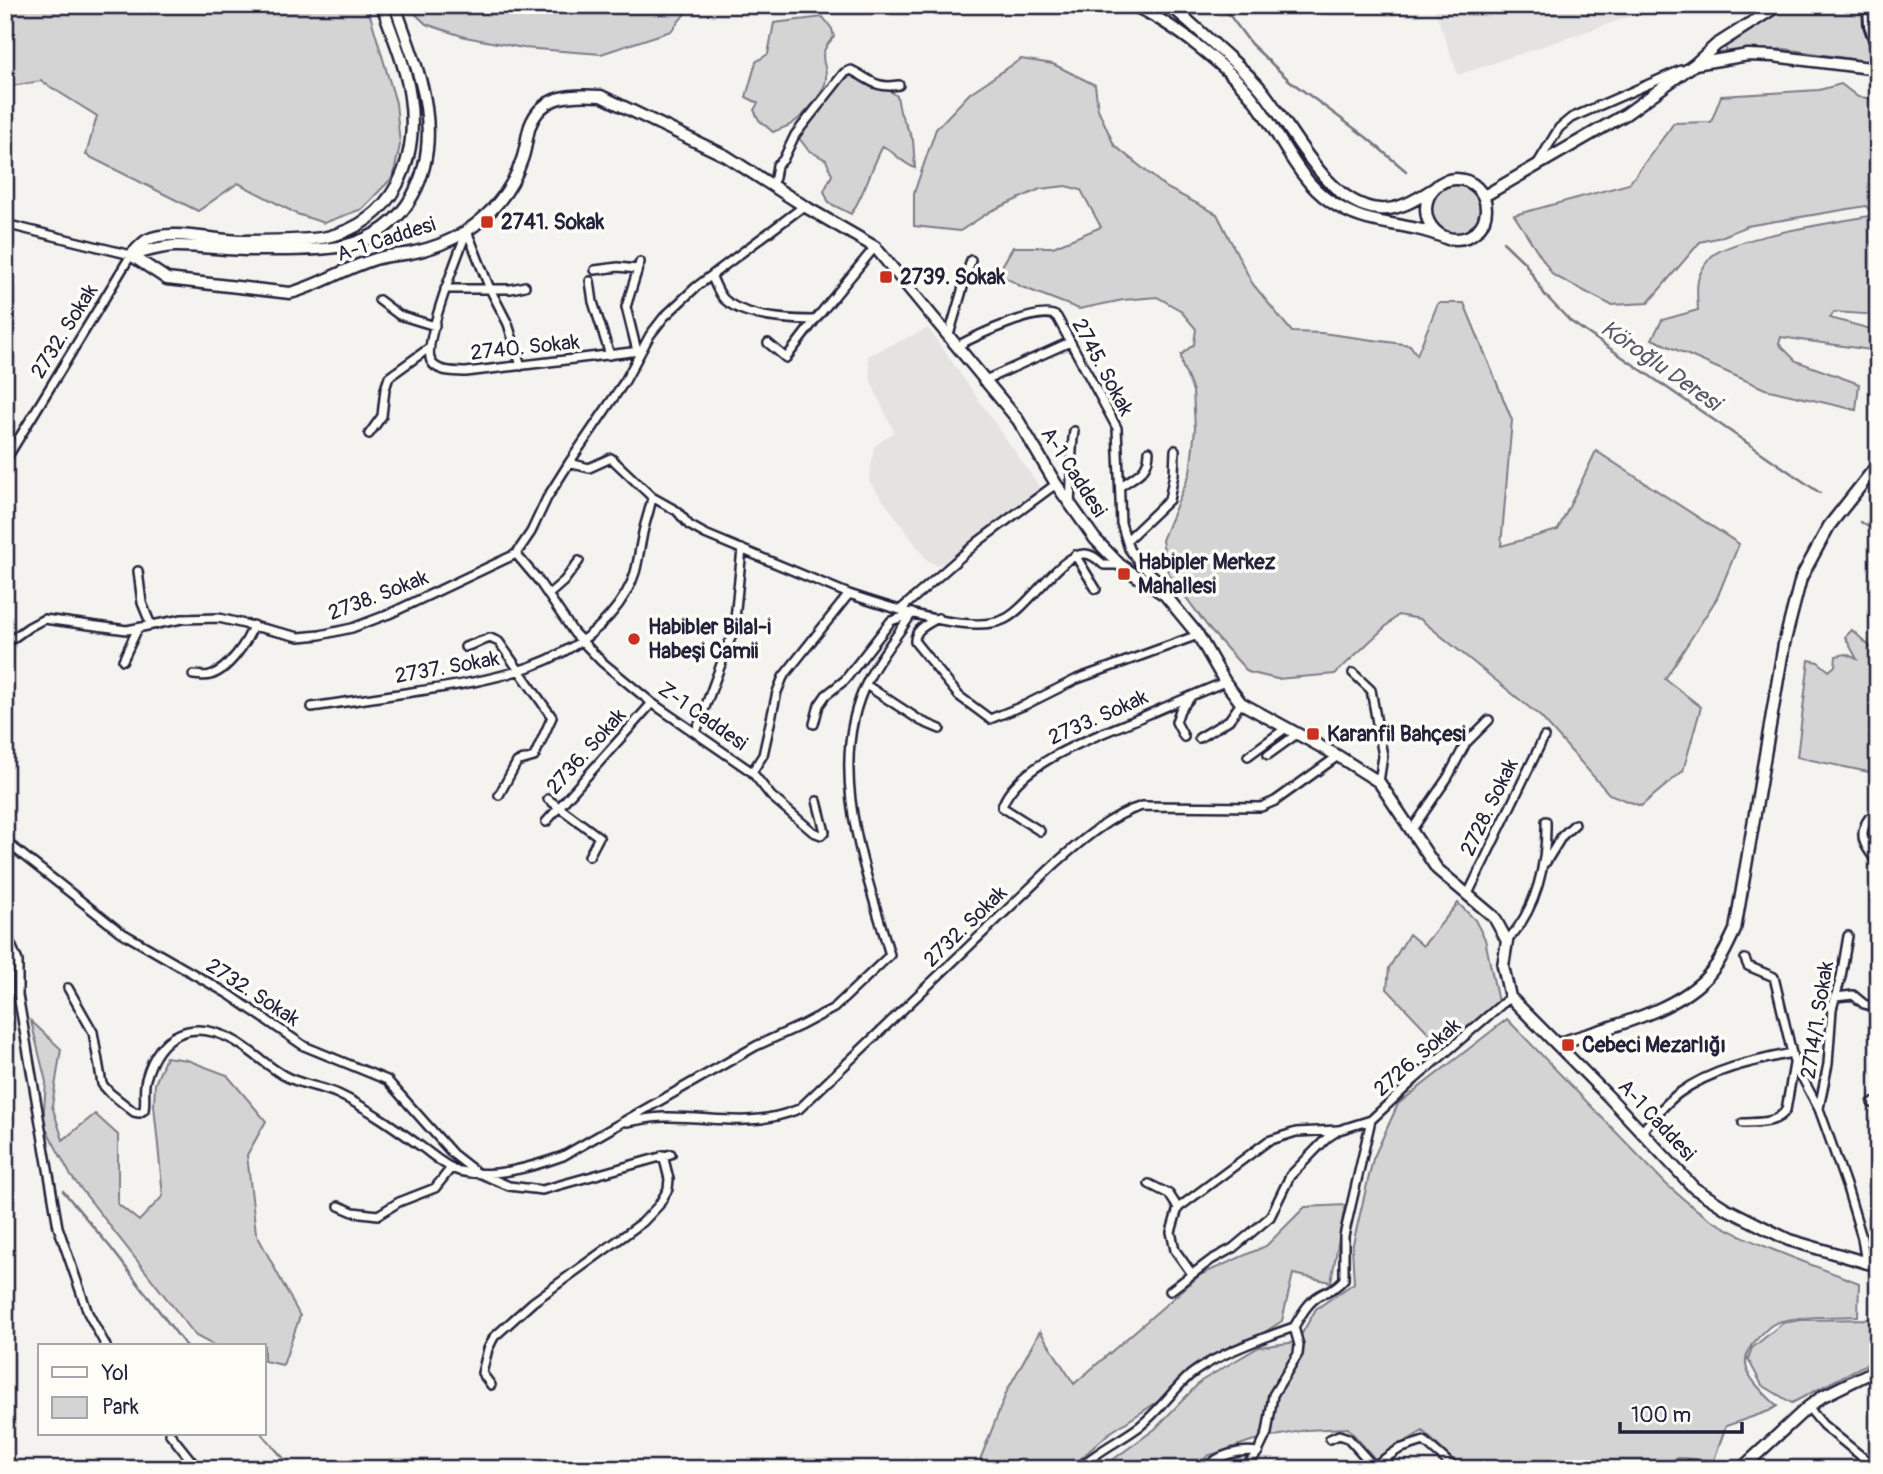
<svg xmlns="http://www.w3.org/2000/svg" width="1883" height="1474" font-family="Pangolin,sans-serif">
<style>
.built{fill:#e4e3e2}
.green{fill:#d5d4d5;stroke:#7c7b88;stroke-width:2}
.lines{fill:none;stroke-linecap:round;stroke-linejoin:round}
.stream{stroke:#757582;stroke-width:2.5}
.street-casing{stroke:#22223b;stroke-width:12}
.secondary-casing{stroke:#22223b;stroke-width:15}
.primary-casing{stroke:#22223b;stroke-width:16}
.street{stroke:#fdfcf7;stroke-width:7}
.secondary{stroke:#fdfcf7;stroke-width:10}
.primary{stroke:#fdfcf7;stroke-width:10}
.poi-dot{fill:#c8321e;stroke:#fdfcf7;stroke-width:2.5}
.labels{text-anchor:middle;stroke-width:7;stroke-linejoin:round;paint-order:stroke}
.poi-label{font-size:21px;font-weight:bold;fill:#22223b;stroke:#fdfcf7;text-anchor:start}
.street-label{font-size:21px;fill:#22223b;stroke:#fdfcf7}
.water-label{font-size:23px;font-style:italic;fill:#59596b;stroke:#fdfcf7}
</style>
<rect width="100%" height="100%" fill="#f4f3ef"/>
<filter id="ink" filterUnits="userSpaceOnUse"><feTurbulence type="fractalNoise" baseFrequency=".0143" numOctaves="2"/><feDisplacementMap in="SourceGraphic" scale="14" xChannelSelector="R" yChannelSelector="G"/><feConvolveMatrix kernelMatrix="1 2 1 2 8 2 1 2 1" color-interpolation-filters="sRGB"/></filter>
<g filter="url(#ink)">
<path class="built" d="M1433,5H1664L1458,75Z
M928,328L1037,483L1039,490L1035,496L945,563L936,565L927,560L869,481L874,447L894,432L871,382L868,356Z"/>
<path class="green" d="M5,5H367L396,103L400,145L393,177L362,209L324,223L297,214L238,183L198,211L86,155L97,116L41,81L5,87Z
M406,5H688L687,11L671,31L601,54L523,48L465,37L426,24Z
M1791,5H1862L1866,35L1878,56V63L1785,49L1727,52L1725,47Z
M823,17L832,29L834,37C812,59 831,64 825,84C821,97 804,115 793,123C788,127 779,129 773,132L759,120L754,110L758,103L746,97L756,62L768,54L774,23Z
M1021,59L1053,64L1095,85L1098,109L1114,145L1167,188L1217,214L1252,283L1292,332L1322,333L1410,345L1417,355L1438,303H1464L1512,420L1501,546L1558,530L1596,451L1739,544L1717,598L1665,679L1701,707L1683,771L1641,806L1609,794L1541,717L1420,619L1398,615L1335,674L1277,679L1248,672L1211,631L1168,573L1162,540L1190,473L1195,429L1193,391L1182,365L1181,355L1194,344L1196,329L1180,310L1157,297L1123,300L1079,309L1022,287L998,273L1013,247H1053L1101,227L1081,190L1066,186L1040,189L991,211L960,231L914,226V193L936,129L970,93Z
M854,75L871,87L886,88L897,96L900,112L913,140L915,168C902,163 895,153 883,146C871,168 865,193 851,214L829,203L824,191L832,175L826,160L808,150L799,138L806,125L842,79Z
M1841,84L1858,97L1878,99V315L1834,312L1830,318L1878,331V351L1781,337L1779,344L1796,361L1859,384L1856,410L1765,389L1652,339L1662,320L1698,310C1697,287 1694,279 1709,259C1724,238 1839,222 1869,216L1871,212L1866,206L1747,226L1721,237L1700,242L1648,303L1611,305L1553,275L1514,215L1629,184L1674,123L1711,122L1721,96L1819,90Z
M1431 210a25 25 0 1 1 50 0a25 25 0 1 1-50 0Z
M1852,630L1878,654V774L1797,757L1809,660L1818,662L1829,671L1835,666L1836,656L1846,654L1857,659L1845,637Z
M1458,903L1475,920L1485,939L1498,1002L1443,1048L1387,989L1389,968L1409,934L1423,946Z
M1507,1019L1666,1184C1681,1197 1696,1211 1713,1221C1759,1247 1810,1264 1859,1283L1858,1316C1837,1317 1789,1315 1772,1325C1766,1329 1761,1335 1756,1340C1731,1366 1757,1386 1777,1406L1769,1411L1726,1426L1714,1460L1679,1458L1647,1469H1617L1590,1459L1568,1469H1462L1423,1431L1375,1459L1348,1428L1306,1430L1251,1441L1207,1456L1196,1469H1100L1155,1429L1201,1381L1259,1347L1297,1342L1316,1309L1354,1283L1352,1248L1373,1159L1398,1104Z
M31,1021L61,1049L52,1106L63,1140L95,1114L118,1135V1204L139,1221L163,1196L154,1105L155,1084L166,1057L187,1060L227,1075L266,1121L247,1155L256,1233L300,1316L283,1365L264,1361V1346H215L196,1336L71,1176L43,1123L46,1082Z
M1345,1205L1331,1282L1293,1274L1282,1321L1108,1434L1069,1469H981L980,1460L1007,1391L1040,1331L1074,1384L1200,1275L1266,1246L1305,1207Z
M1878,1319V1358L1792,1403L1762,1385L1748,1359L1752,1348L1783,1323L1801,1320Z"/>
<g class="lines">
<path class="stream" d="M1222,5L1251,44L1290,81L1366,137L1406,171
M1503,242L1525,263L1545,295L1570,321L1820,493
M1861,522L1878,533
M63,1191L111,1248L186,1346
M262,1434L293,1469"/>
<g class="street-casing">
<path id="street" d="M1538,163L1559,128L1571,118L1681,70
M771,185L775,178L777,165L783,160L795,135L844,73L851,70C870,79 875,89 899,85
M804,206L696,287L664,317L650,335L625,381L569,463L547,498L531,532L516,554L538,580L574,633L602,662L652,703L752,772L771,796L813,832L821,835L825,832L817,801
M5,224L131,255L5,461
M467,231C459,252 422,345 431,361C437,373 455,371 466,372L640,351
M467,231L490,289L508,324L521,366
M595,270L618,267L637,269
M712,277C715,284 719,295 725,300C746,318 790,320 815,320L875,247
M590,281L593,302L610,355
M445,289H511L525,286
M379,300L399,315L435,326
M949,335L971,260
M768,343L786,358L815,320
M957,346C974,337 1042,304 1057,317L1117,428L1121,523L1129,549L1140,564L1158,579L1164,594
M637,351L626,307L640,262
M983,381L1070,342
M369,434L382,416L385,389L389,377L429,348
M1121,486C1136,475 1149,472 1149,451
M652,497L677,511L689,525L705,534L849,594
M1070,503C1072,479 1070,455 1074,431
M1127,540L1169,500L1174,474L1175,450
M1075,555L1096,589
M138,571L142,603L151,625
M548,595L564,581L579,561
M900,610L979,541L1056,484
M938,618C928,624 914,629 915,642L959,696L990,719L1025,705L1077,679L1198,635
M5,644L29,627L44,619L127,630L182,619L219,618L299,637L320,635L352,628L389,614L516,554
M465,647L490,638L499,642L552,717L534,757L517,762L499,795
M123,660L138,628
M1353,673L1371,690L1383,756L1379,782
M193,675C199,675 204,677 210,675C227,671 248,642 253,625
M866,685L921,721L940,729
M312,707C346,702 379,697 412,692C489,681 583,667 626,593C638,572 637,561 642,538C644,524 650,511 652,497L611,458L589,468L569,463
M814,724L819,705L826,695L845,680L891,621L912,614
M696,732L734,629L742,549
M1184,737L1176,722L1180,710L1190,698
M1199,738L1229,720L1241,703
M1268,755L1297,734
M1248,756L1286,728
M752,772L763,755L777,692L783,677L849,594C886,606 970,636 1005,619C1030,607 1062,551 1086,554C1094,555 1098,560 1104,565H1120
M548,799L599,837L589,856
M1878,818H1869C1856,836 1866,848 1878,863
M546,822L652,703
M1040,831L1002,807C1016,764 1096,736 1135,720C1165,707 1195,694 1225,682
M1411,831L1448,777L1466,743L1489,720
M5,841L119,931L230,995L304,1046L387,1080L453,1154L476,1172L509,1186L542,1190L671,1154
M1546,862L1562,836L1575,824
M1468,894L1544,737
M5,931L18,961V995L58,1227L88,1313L106,1346
M1507,941C1537,909 1547,863 1546,821
M1745,959L1748,966L1774,977L1794,1062L1819,1109L1827,1131L1848,1191L1862,1238L1866,1264
M68,988L93,1032L102,1084L110,1093L134,1112L139,1113L144,1110C146,1100 143,1089 146,1079C159,1032 193,1018 235,1041C252,1051 266,1065 283,1075C300,1085 320,1086 338,1094C368,1108 397,1129 423,1148C434,1156 446,1167 459,1171C492,1179 532,1167 563,1156L756,1046L802,1025L834,1008L890,955C866,871 824,765 868,680C879,657 898,635 912,613
M1836,997L1853,995L1864,1004L1878,1008
M1872,1103L1878,1104
M1819,1108L1828,1064L1832,1009L1841,977L1848,936
M627,1122C640,1120 652,1117 665,1117C715,1116 749,1129 799,1109L1056,863C1081,841 1111,815 1142,806L1261,807L1275,801L1338,756
M1743,1123C1758,1122 1777,1124 1786,1110L1794,1064
M1641,1132C1653,1119 1665,1103 1679,1093C1712,1069 1753,1061 1792,1053
M1149,1184L1169,1194L1178,1208
M339,1206L353,1212L378,1215L399,1202L435,1188L451,1168
M1192,1274L1175,1250L1171,1232L1178,1208L1268,1141L1296,1132L1338,1130
M1170,1291L1211,1260L1233,1248L1270,1217L1290,1176L1327,1138L1339,1130L1371,1120L1415,1079L1510,997
M491,1385L482,1373L488,1349L494,1337L533,1302L643,1222L659,1205L668,1189L669,1179L663,1155
M1808,1407L1823,1425L1877,1469
M170,1434L198,1469
M1330,1439L1339,1435L1348,1438L1375,1468
M1374,1466L1399,1449L1424,1441L1456,1469
M1078,1469C1097,1451 1120,1441 1140,1426C1159,1411 1172,1391 1190,1375C1213,1356 1265,1337 1294,1327
M1204,1469C1218,1455 1239,1449 1258,1452
M1244,1469L1258,1452L1267,1433L1273,1395L1298,1354L1299,1345L1294,1327C1301,1315 1308,1302 1320,1295C1331,1289 1334,1290 1344,1279V1236L1371,1120
M1587,1469H1599
M1675,1469L1689,1465L1713,1469"/>
</g>
<g class="secondary-casing">
<path id="secondary" d="M1132,5C1172,22 1232,69 1257,104C1281,136 1297,179 1331,202C1362,223 1383,221 1417,229C1427,231 1438,235 1448,239
M1169,5C1185,17 1199,31 1214,44C1229,58 1247,72 1261,89C1291,125 1326,205 1379,209C1398,211 1417,199 1433,189
M1695,64L1748,55L1773,56L1878,69
M1426 209a30 30 0 1 1 60 0a30 30 0 1 1-60 0Z
M1484,196L1626,114L1695,64L1716,45L1779,5
M131,255L167,279L290,293C321,285 348,266 379,258C389,255 400,255 411,253C430,249 449,242 465,232C490,216 512,190 521,162C526,151 526,138 530,126C542,94 572,94 601,96L726,156L804,206L875,247L1018,420L1056,484L1095,539L1120,565L1165,595L1198,635L1225,682L1241,703L1338,756L1379,782L1437,869L1494,917L1507,941L1503,966L1510,997L1607,1095L1694,1188L1725,1208L1789,1240L1878,1266
M131,255C144,252 159,247 173,246C201,245 229,251 258,250C280,250 322,251 343,246C410,231 435,171 426,107C422,76 405,36 395,5
M131,255C136,250 141,244 147,240C169,228 216,241 242,241C264,241 307,241 327,237C394,221 419,161 410,97C406,66 392,35 382,5
M1557,1044C1605,1028 1679,1012 1711,972C1722,959 1728,945 1735,930L1784,644L1801,578L1829,526L1878,464
M1741,1469L1808,1407L1823,1396L1878,1369"/>
</g>
<g class="primary-casing">
<path id="primary" d="M1869,5L1870,25L1878,48"/>
</g>
<use href="#street" class="street"/>
<use href="#secondary" class="secondary"/>
<use href="#primary" class="primary"/>
</g>
</g>
<g class="poi-dot">
<rect x="480" y="215" width="14" height="14" rx="3.5"/>
<rect x="879" y="270" width="14" height="14" rx="3.5"/>
<rect x="1117" y="567" width="14" height="14" rx="3.5"/>
<circle cx="634" cy="639" r="7"/>
<rect x="1306" y="727" width="14" height="14" rx="3.5"/>
<rect x="1561" y="1038" width="14" height="14" rx="3.5"/>
</g>
<g class="labels">
<g class="poi-label">
<text x="501" y="229">2741. Sokak</text>
<text x="900" y="284">2739. Sokak</text>
<text x="1138" y="569">Habipler Merkez<tspan x="1138" dy="24">Mahallesi</tspan></text>
<text x="648" y="634">Habibler Bilal-i<tspan x="648" dy="24">Habeşi Camii</tspan></text>
<text x="1327" y="741">Karanfil Bahçesi</text>
<text x="1582" y="1052">Cebeci Mezarlığı</text>
</g>
<g class="street-label">
<text transform="translate(386 239) rotate(-18)" y="7">A-1 Caddesi</text>
<text transform="translate(64 331) rotate(-58)" y="7">2732. Sokak</text>
<text transform="translate(525 347) rotate(-6)" y="7">2740. Sokak</text>
<text transform="translate(1103 367) rotate(62)" y="7">2745. Sokak</text>
<text transform="translate(1074 472) rotate(57)" y="7">A-1 Caddesi</text>
<text transform="translate(378 595) rotate(-21)" y="7">2738. Sokak</text>
<text transform="translate(447 667) rotate(-10)" y="7">2737. Sokak</text>
<text transform="translate(703 716) rotate(35)" y="7">Z-1 Caddesi</text>
<text transform="translate(1098 717) rotate(-24)" y="7">2733. Sokak</text>
<text transform="translate(586 751) rotate(-48)" y="7">2736. Sokak</text>
<text transform="translate(1489 807) rotate(-64)" y="7">2728. Sokak</text>
<text transform="translate(965 926) rotate(-44)" y="7">2732. Sokak</text>
<text transform="translate(253 992) rotate(33)" y="7">2732. Sokak</text>
<text transform="translate(1817 1020) rotate(-81)" y="7">2714/1. Sokak</text>
<text transform="translate(1417 1057) rotate(-41)" y="7">2726. Sokak</text>
<text transform="translate(1657 1120) rotate(47)" y="7">A-1 Caddesi</text>
</g>
<g class="water-label">
<text transform="translate(1661 365) rotate(35)" y="8">Köroğlu Deresi</text>
</g>
</g>
<rect width="1883" height="1474" fill="none" stroke="#fdfcf7" stroke-width="28"/>
<rect x="14" y="14" width="1855" height="1446" fill="none" stroke="#22223b" stroke-width="2.5" filter="url(#ink)"/>
<rect x="38" y="1344" width="228" height="91" fill="#fdfcf7" stroke="#a5a5ac" stroke-width="2"/>
<rect x="52" y="1367" width="35" height="10" fill="#fdfcf7" stroke="#a5a5ac" stroke-width="2"/>
<text x="102" y="1380" font-size="21" fill="#22223b">Yol</text>
<rect x="52" y="1397" width="35" height="21" fill="#d5d4d5" stroke="#a5a5ac" stroke-width="2"/>
<text x="102" y="1414" font-size="21" fill="#22223b">Park</text>
<path d="M1620 1422v10h122v-10" fill="none" stroke="#22223b" stroke-width="3.5"/>
<text x="1631" y="1422" font-size="21" fill="#22223b" stroke="#fdfcf7" stroke-width="5" paint-order="stroke">100 m</text>
</svg>
